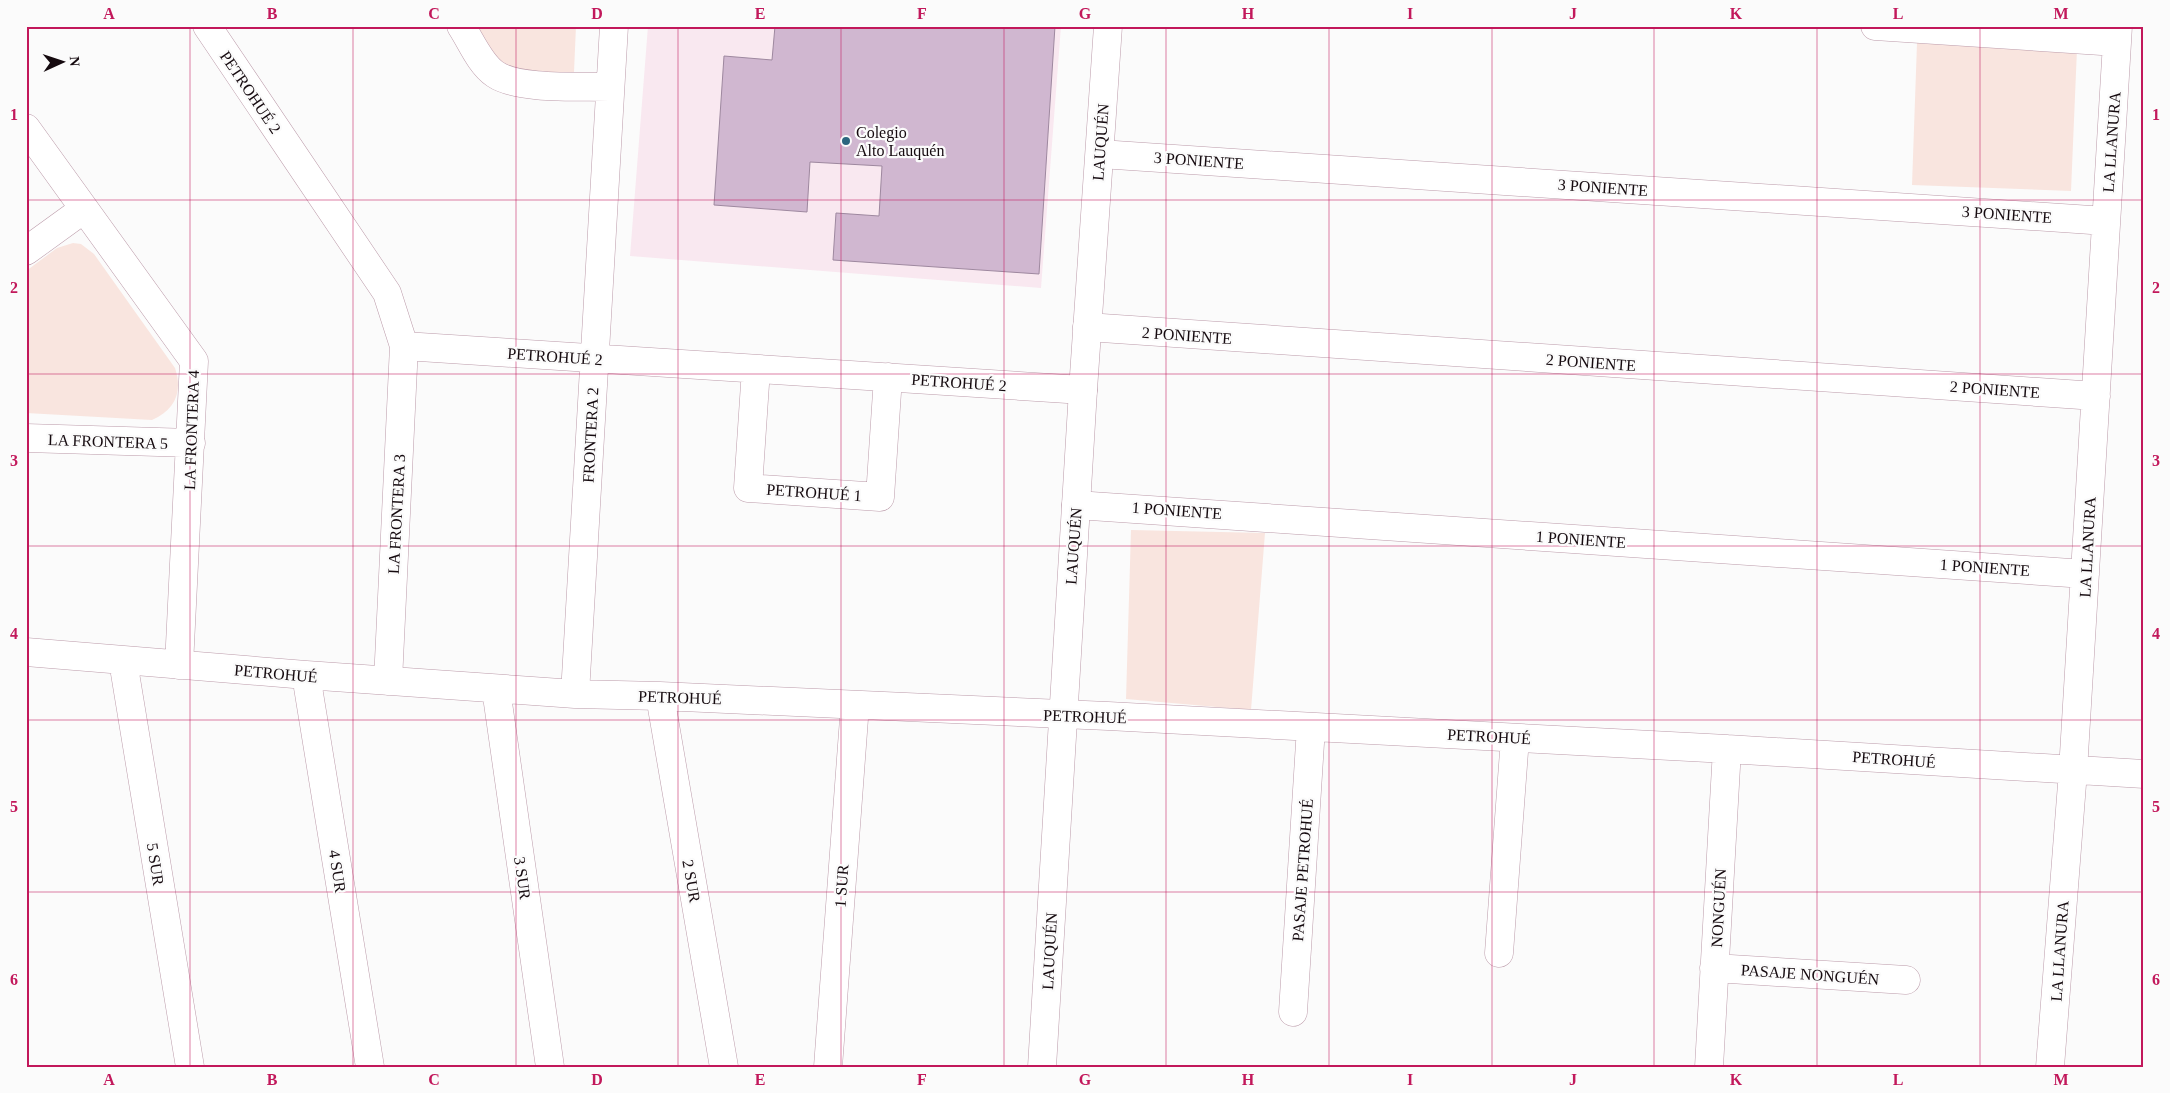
<svg xmlns="http://www.w3.org/2000/svg" width="2170" height="1093" font-family="'Times New Roman',serif">
<style>
.built{fill:#f9e8f0}
.green{fill:#f9e5df}
.building{fill:#d0b7d0;stroke:#9e889f}
.lines{fill:none;stroke-linecap:round;stroke-linejoin:round}
.minor-casing{stroke:#bc9baa;stroke-width:29}
.tertiary-casing{stroke:#bc9baa;stroke-width:29}
.minor{stroke:#fff;stroke-width:28}
.tertiary{stroke:#fff;stroke-width:28}
.grid{fill:none;stroke:#c2185b;stroke-width:1;stroke-opacity:0.55}
.poi-dot{fill:#2c667f;stroke:#fbfbfb;stroke-width:2}
.labels{text-anchor:middle;stroke-width:4.5;stroke-linejoin:round;paint-order:stroke}
.street-label{font-size:16px;fill:#150a0f;stroke:#fbfbfb}
.poi-label{font-size:16px;fill:#150a0f;stroke:#fbfbfb;text-anchor:start}
.neatline{fill:none;stroke:#c2185b;stroke-width:2}
.grid-label{font-size:16px;text-anchor:middle;font-weight:bold;fill:#c2185b}
</style>
<rect width="100%" height="100%" fill="#fbfbfb"/>
<path class="built" d="M648,26H1061L1041,288L630,256Z"/>
<path class="green" d="M474,26H576L574,72H524L497,61Z
M1917,43L2077,49L2071,191L1912,185Z
M73,243L81,244L94,254L175,368C183,392 175,410 152,420L26,413V271L57,248Z
M1131,530L1265,533L1251,710L1126,699Z"/>
<path class="building" d="M775,26H1055L1039,274L833,260L836,213L879,216L882,166L810,162L807,212L714,205L724,56L772,60Z"/>
<g class="lines">
<g class="minor-casing">
<path id="minor" d="M207,26L387,293L404,346L388,681
M461,26C471,41 480,64 495,74C518,90 581,86 610,87
M1875,26L2117,42
M26,128L194,361L179,665
M1100,154L2106,221
M26,251L84,209
M1087,327L2096,396
M404,346L1083,390
M756,369L748,488L880,497L888,377
M26,438L191,443
M1076,505L2085,574
M26,652L306,675L575,694L660,696L1108,716L1727,749L2144,774
M123,661L190,1067
M306,675L370,1067
M496,689L550,1067
M575,694L614,26
M660,696L724,1067
M1499,953L1515,738
M1714,968L1906,980
M1293,1012L1311,727
M828,1067L855,705
M1709,1067L1727,749
M2050,1067L2073,771L2118,26"/>
</g>
<g class="tertiary-casing">
<path id="tertiary" d="M1042,1067L1083,390L1108,26"/>
</g>
<use href="#minor" class="minor"/>
<use href="#tertiary" class="tertiary"/>
</g>
<path class="grid" d="M190,26V1067M353,26V1067M516,26V1067M678,26V1067M841,26V1067M1004,26V1067M1166,26V1067M1329,26V1067M1492,26V1067M1654,26V1067M1817,26V1067M1980,26V1067M26,200H2144M26,374H2144M26,546H2144M26,720H2144M26,892H2144"/>
<circle class="poi-dot" cx="846" cy="141" r="5"/>
<g class="labels">
<g class="street-label">
<text transform="translate(251 92) rotate(56)" y="6">PETROHUÉ 2</text>
<text transform="translate(1100 142) rotate(-86)" y="6">LAUQUÉN</text>
<text transform="translate(2111 142) rotate(-86)" y="6">LA LLANURA</text>
<text transform="translate(1199 160) rotate(4)" y="6">3 PONIENTE</text>
<text transform="translate(1603 187) rotate(4)" y="6">3 PONIENTE</text>
<text transform="translate(2007 214) rotate(4)" y="6">3 PONIENTE</text>
<text transform="translate(1187 335) rotate(4)" y="6">2 PONIENTE</text>
<text transform="translate(555 356) rotate(4)" y="6">PETROHUÉ 2</text>
<text transform="translate(1591 362) rotate(4)" y="6">2 PONIENTE</text>
<text transform="translate(959 382) rotate(4)" y="6">PETROHUÉ 2</text>
<text transform="translate(1995 389) rotate(4)" y="6">2 PONIENTE</text>
<text transform="translate(191 430) rotate(-88)" y="6">LA FRONTERA 4</text>
<text transform="translate(590 435) rotate(-87)" y="6">FRONTERA 2</text>
<text transform="translate(108 441) rotate(2)" y="6">LA FRONTERA 5</text>
<text transform="translate(814 492) rotate(4)" y="6">PETROHUÉ 1</text>
<text transform="translate(1177 510) rotate(4)" y="6">1 PONIENTE</text>
<text transform="translate(396 514) rotate(-87)" y="6">LA FRONTERA 3</text>
<text transform="translate(1581 539) rotate(4)" y="6">1 PONIENTE</text>
<text transform="translate(1073 546) rotate(-86)" y="6">LAUQUÉN</text>
<text transform="translate(2087 547) rotate(-87)" y="6">LA LLANURA</text>
<text transform="translate(1985 567) rotate(4)" y="6">1 PONIENTE</text>
<text transform="translate(276 673) rotate(5)" y="6">PETROHUÉ</text>
<text transform="translate(680 697) rotate(2)" y="6">PETROHUÉ</text>
<text transform="translate(1085 716) rotate(2)" y="6">PETROHUÉ</text>
<text transform="translate(1489 736) rotate(3)" y="6">PETROHUÉ</text>
<text transform="translate(1894 759) rotate(4)" y="6">PETROHUÉ</text>
<text transform="translate(156 864) rotate(81)" y="6">5 SUR</text>
<text transform="translate(1302 870) rotate(-86)" y="6">PASAJE PETROHUÉ</text>
<text transform="translate(338 871) rotate(81)" y="6">4 SUR</text>
<text transform="translate(523 878) rotate(82)" y="6">3 SUR</text>
<text transform="translate(692 881) rotate(80)" y="6">2 SUR</text>
<text transform="translate(841 886) rotate(-86)" y="6">1 SUR</text>
<text transform="translate(1718 908) rotate(-87)" y="6">NONGUÉN</text>
<text transform="translate(1049 951) rotate(-87)" y="6">LAUQUÉN</text>
<text transform="translate(2059 951) rotate(-86)" y="6">LA LLANURA</text>
<text transform="translate(1810 974) rotate(4)" y="6">PASAJE NONGUÉN</text>
</g>
<g class="poi-label">
<text x="856" y="138">Colegio<tspan x="856" dy="18">Alto Lauquén</tspan></text>
</g>
</g>
<rect width="2170" height="1093" fill="none" stroke="#fbfbfb" stroke-width="55"/>
<g transform="translate(62 62) rotate(87)" stroke="#fbfbfb" stroke-width="4" paint-order="stroke">
<path d="M0-4L9 19L0 12L-9 19Z" fill="#150a0f"/>
<text y="-8" font-size="14" font-weight="bold" text-anchor="middle" fill="#150a0f">N</text>
</g>
<rect x="28" y="28" width="2114" height="1038" class="neatline"/>
<g class="grid-label">
<text x="109" y="19">A</text>
<text x="272" y="19">B</text>
<text x="434" y="19">C</text>
<text x="597" y="19">D</text>
<text x="760" y="19">E</text>
<text x="922" y="19">F</text>
<text x="1085" y="19">G</text>
<text x="1248" y="19">H</text>
<text x="1410" y="19">I</text>
<text x="1573" y="19">J</text>
<text x="1736" y="19">K</text>
<text x="1898" y="19">L</text>
<text x="2061" y="19">M</text>
<text x="14" y="120">1</text>
<text x="2156" y="120">1</text>
<text x="14" y="293">2</text>
<text x="2156" y="293">2</text>
<text x="14" y="466">3</text>
<text x="2156" y="466">3</text>
<text x="14" y="639">4</text>
<text x="2156" y="639">4</text>
<text x="14" y="812">5</text>
<text x="2156" y="812">5</text>
<text x="14" y="985">6</text>
<text x="2156" y="985">6</text>
<text x="109" y="1085">A</text>
<text x="272" y="1085">B</text>
<text x="434" y="1085">C</text>
<text x="597" y="1085">D</text>
<text x="760" y="1085">E</text>
<text x="922" y="1085">F</text>
<text x="1085" y="1085">G</text>
<text x="1248" y="1085">H</text>
<text x="1410" y="1085">I</text>
<text x="1573" y="1085">J</text>
<text x="1736" y="1085">K</text>
<text x="1898" y="1085">L</text>
<text x="2061" y="1085">M</text>
</g>
</svg>
